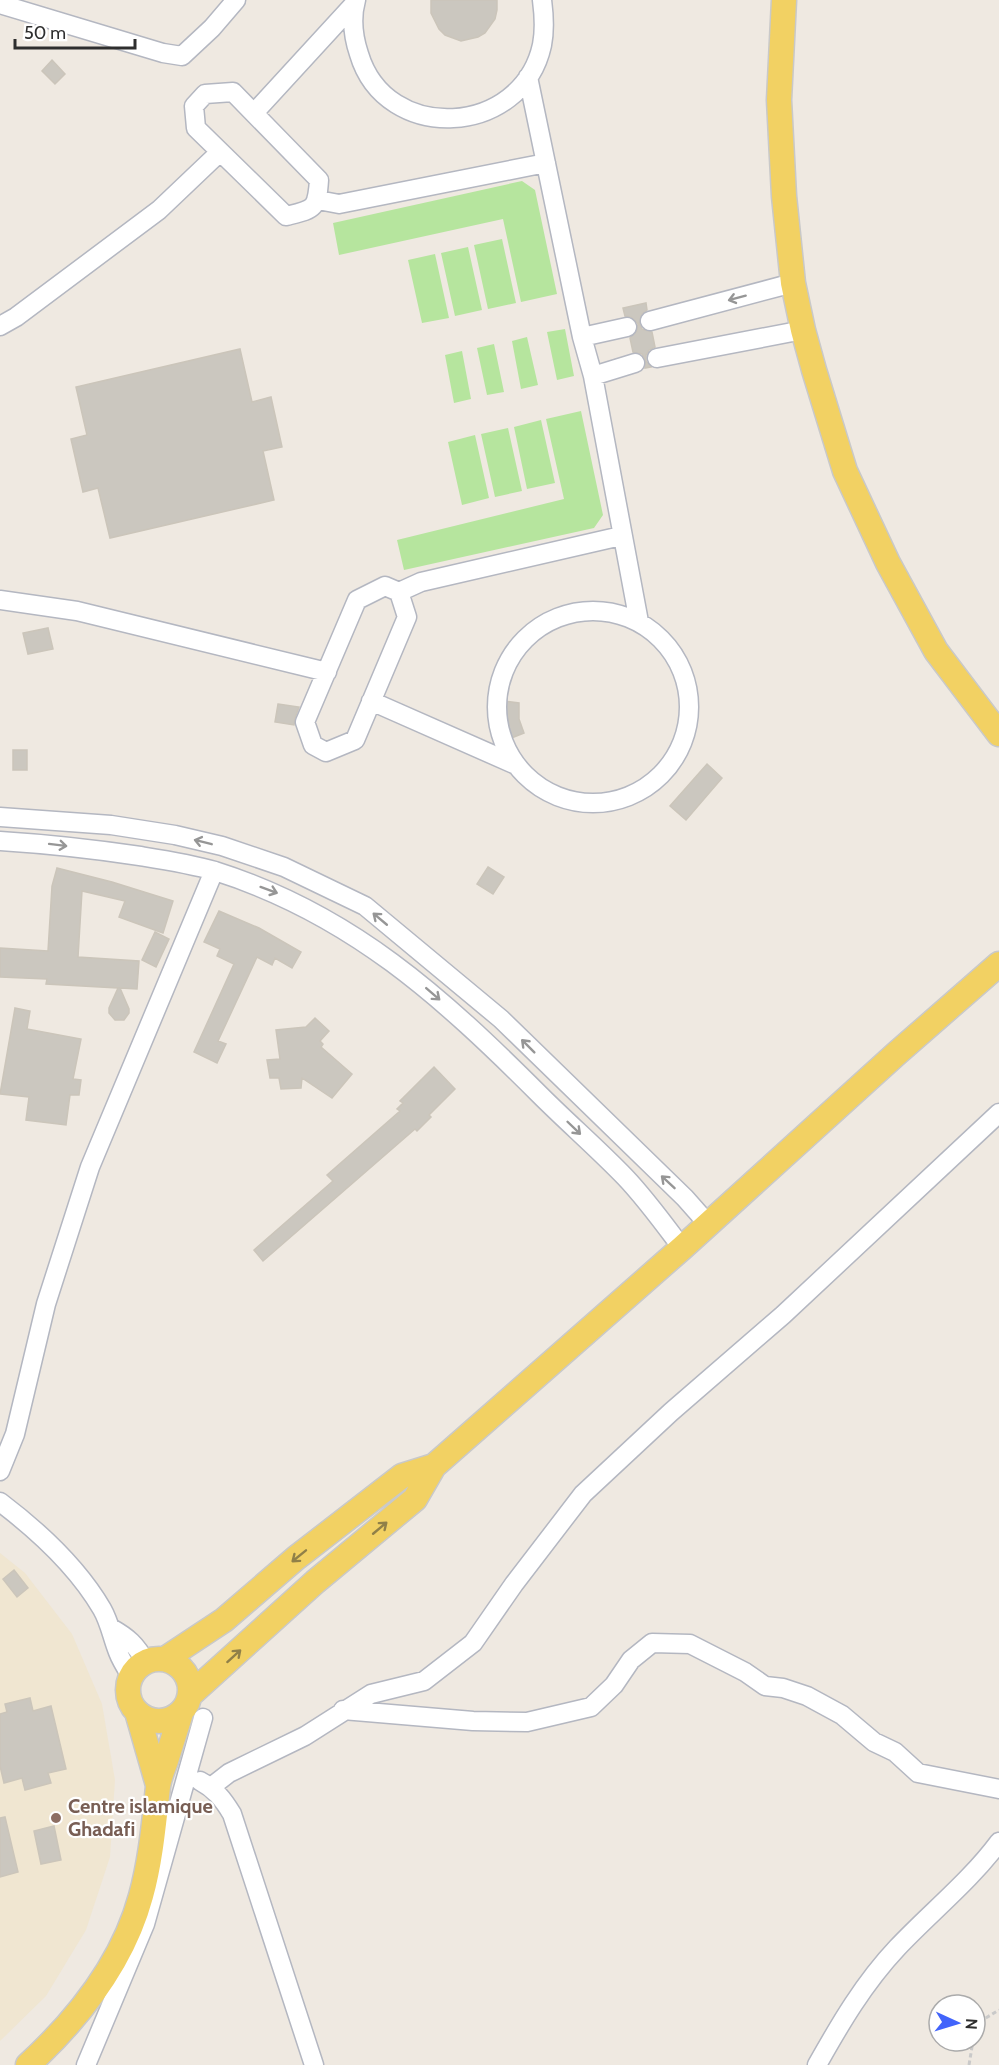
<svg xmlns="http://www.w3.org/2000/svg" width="999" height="2065" font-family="Cabin,sans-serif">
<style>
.education{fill:#f0e6d1}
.green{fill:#b6e59e}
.building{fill:#cbc7bf;stroke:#cbc5ba;stroke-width:1.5}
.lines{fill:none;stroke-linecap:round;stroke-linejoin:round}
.minor-casing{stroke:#b4b7c1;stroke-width:21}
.major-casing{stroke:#c9c9c9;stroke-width:27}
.path{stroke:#c9c9c9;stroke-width:3;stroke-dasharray:4.5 3;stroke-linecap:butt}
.minor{stroke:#fff;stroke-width:18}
.major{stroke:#f2d163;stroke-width:24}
.oneway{stroke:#969696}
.oneway2{stroke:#908048}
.education-dot{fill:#8d6e63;stroke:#fff;stroke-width:2}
.labels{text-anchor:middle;stroke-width:4.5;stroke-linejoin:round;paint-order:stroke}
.education-label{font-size:20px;font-weight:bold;fill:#785e54;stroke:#fff;text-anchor:start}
</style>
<rect width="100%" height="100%" fill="#efe9e1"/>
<path class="education" d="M0,1553L25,1573L72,1634L102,1704L115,1780L110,1857L86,1930L46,1996L0,2041Z"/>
<path class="green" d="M522,181L535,190L557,294L521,302L503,219L339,255L333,223Z
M502,239L516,303L488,309L474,245Z
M468,247L482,310L455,316L441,253Z
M435,254L449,318L422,323L408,260Z
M565,329L574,376L557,380L547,332Z
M527,337L538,385L521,389L512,341Z
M494,344L504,392L487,395L477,348Z
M462,351L471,399L454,403L445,355Z
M581,411L603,515L594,528L404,570L397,540L564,499L546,419Z
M541,420L555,483L527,489L514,427Z
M508,428L522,491L495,497L481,434Z
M475,435L489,498L462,505L448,442Z"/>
<path class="building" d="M431,0H497V10L495,19L485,33L478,37L461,41L445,35L439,29L431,13Z
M52,60L65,74L55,84L42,71Z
M646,303L647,310L642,314L639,323L642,329L652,332L655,347L649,350L646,355V361L651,367L645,368V359L642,354L633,352L630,338L637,331L638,324L631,317L625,316L623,308Z
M240,349L252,402L271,397L282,447L263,451L274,500L110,538L98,488L83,492L71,439L87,435L76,387Z
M48,628L53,649L28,654L23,633Z
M503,701L519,703V719L524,733L509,739L504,721Z
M278,704L299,707L295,718L294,725L275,722Z
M13,750H27V770H13Z
M707,764L722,778L686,820L670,806Z
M488,867L504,877L493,894L477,884Z
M57,868L112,882L173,901L163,933L119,917L125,901L82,891L78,957L139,961L137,989L120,988L129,1009V1013L124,1020H115L109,1013V1008L118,988L46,984L47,979L0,977V948L48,951L52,886Z
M219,911L259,928L301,952L292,968L275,958L272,965L257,957L218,1041L226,1044L217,1063L194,1052L234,964L217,956L220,949L204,942Z
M155,932L169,939L156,967L142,960Z
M15,1008L30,1011L27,1029L81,1039L73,1079L81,1080L79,1095H70L66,1125L26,1120L29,1097L0,1094Z
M315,1018L329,1031L320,1041L323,1044L321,1047L352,1074L332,1098L302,1078L301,1088L281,1089L279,1078H270L267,1060L280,1059L276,1030L306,1027Z
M434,1067L455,1089L429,1115L431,1117L417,1131L415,1129L263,1261L254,1250L333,1181L327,1175L400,1111L397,1109L403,1103L400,1101Z
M14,1570L28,1588L17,1597L3,1579Z
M30,1698L33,1711L51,1706L66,1769L48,1773L51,1783L25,1790L22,1778L4,1783L0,1766V1714L7,1712L5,1704Z
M5,1817L18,1872L0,1877V1818Z
M54,1826L61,1860L41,1864L34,1831Z"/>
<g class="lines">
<g class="minor-casing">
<path id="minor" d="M356,0C351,18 353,36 359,54C386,145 522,137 542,45C545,30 544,15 542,0
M0,4L163,53L182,56L212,28L236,0
M528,77L582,337L593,376L639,622
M233,92L319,180C317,210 314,209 286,216L196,128L194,106L205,94Z
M254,113L355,3
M318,200L339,204L546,163
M650,321L793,283
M0,326L16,317L159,210L220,152
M582,337L627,327
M657,358L803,330
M593,376L635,363
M385,586L399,592L407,617L355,740L326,752L313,745L305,722L357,600Z
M399,592L421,582L621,536
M0,600L77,611L327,672
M497 707a96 96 0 1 1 192 0a96 96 0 1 1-192 0Z
M371,701L516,765
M0,817L111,825L175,835L222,846L284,867L365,906L501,1019L685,1198L708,1224
M0,841C47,844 93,849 140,856C165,860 191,864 215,871C351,914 442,997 540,1095C568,1123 598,1149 625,1177C646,1199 664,1224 682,1248
M0,1471L15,1434L46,1304L90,1167L214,871
M0,1502C37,1530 78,1568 102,1609C110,1623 112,1637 118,1652C121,1660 126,1668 131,1676
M111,1628C127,1637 137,1645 145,1662
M343,1710L473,1721L527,1722L591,1707L614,1685L631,1660L652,1643L690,1644L745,1672L765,1686L783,1688L807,1696L842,1715L874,1742L895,1752L918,1773L999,1789
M200,1781C215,1789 223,1799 232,1814L314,2065
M211,1787L229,1773L305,1736L371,1694L424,1681L473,1643L514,1584L583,1494L671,1412L783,1315L999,1113
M86,2065L145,1924L203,1718
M817,2065C840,2024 864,1983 897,1948C931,1912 970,1881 999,1842"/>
</g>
<g class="major-casing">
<path id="major" d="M784,0L779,100L784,196L793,283L803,330L814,370L845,471L888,563L936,651L999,734
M128 1690a31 31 0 1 1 62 0a31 31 0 1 1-62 0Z
M165,1659L224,1620L296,1558L402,1476L434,1466
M190,1695L315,1582L415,1499L434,1466L682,1248L896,1054L999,964
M137,1712L158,1785
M28,2065C78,2019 123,1963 141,1896C151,1860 154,1823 158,1787C159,1778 163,1769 166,1761C171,1745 176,1729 181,1713"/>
</g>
<path class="path" d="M975,2036L979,2022L999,2010
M969,2065L973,2041"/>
<use href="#minor" class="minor"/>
<use href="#major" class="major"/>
</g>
<defs><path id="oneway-shaft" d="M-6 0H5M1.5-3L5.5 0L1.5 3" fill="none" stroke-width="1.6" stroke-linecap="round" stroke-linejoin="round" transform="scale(1.5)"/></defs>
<g class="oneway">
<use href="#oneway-shaft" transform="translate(737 298) rotate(165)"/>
<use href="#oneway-shaft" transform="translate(203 842) rotate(-166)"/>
<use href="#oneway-shaft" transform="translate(58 845) rotate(7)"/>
<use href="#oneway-shaft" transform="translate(269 890) rotate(20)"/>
<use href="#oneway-shaft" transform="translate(380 919) rotate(-140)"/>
<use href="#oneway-shaft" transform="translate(433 994) rotate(41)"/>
<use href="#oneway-shaft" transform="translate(528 1046) rotate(-135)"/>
<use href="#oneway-shaft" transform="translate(574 1128) rotate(44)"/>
<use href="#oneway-shaft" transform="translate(668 1182) rotate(-137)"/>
</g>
<g class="oneway2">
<use href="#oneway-shaft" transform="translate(380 1528) rotate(-40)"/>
<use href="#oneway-shaft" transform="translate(299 1556) rotate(141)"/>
<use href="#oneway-shaft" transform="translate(234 1656) rotate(-42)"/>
</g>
<circle class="education-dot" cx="56" cy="1818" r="6"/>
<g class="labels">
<g class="education-label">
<text x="68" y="1813">Centre islamique<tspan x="68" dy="23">Ghadafi</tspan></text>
</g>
</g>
<g transform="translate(957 2023) rotate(94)"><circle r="28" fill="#ffffff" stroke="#ababab" stroke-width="1.5"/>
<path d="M0-4.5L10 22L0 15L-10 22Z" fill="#4264fb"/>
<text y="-9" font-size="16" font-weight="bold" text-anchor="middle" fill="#2e2e2e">N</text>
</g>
<path d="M15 39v9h120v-9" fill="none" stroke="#2e2e2e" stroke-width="3"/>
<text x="24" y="39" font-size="18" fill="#2e2e2e" stroke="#ffffff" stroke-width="4.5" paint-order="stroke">50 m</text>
</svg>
